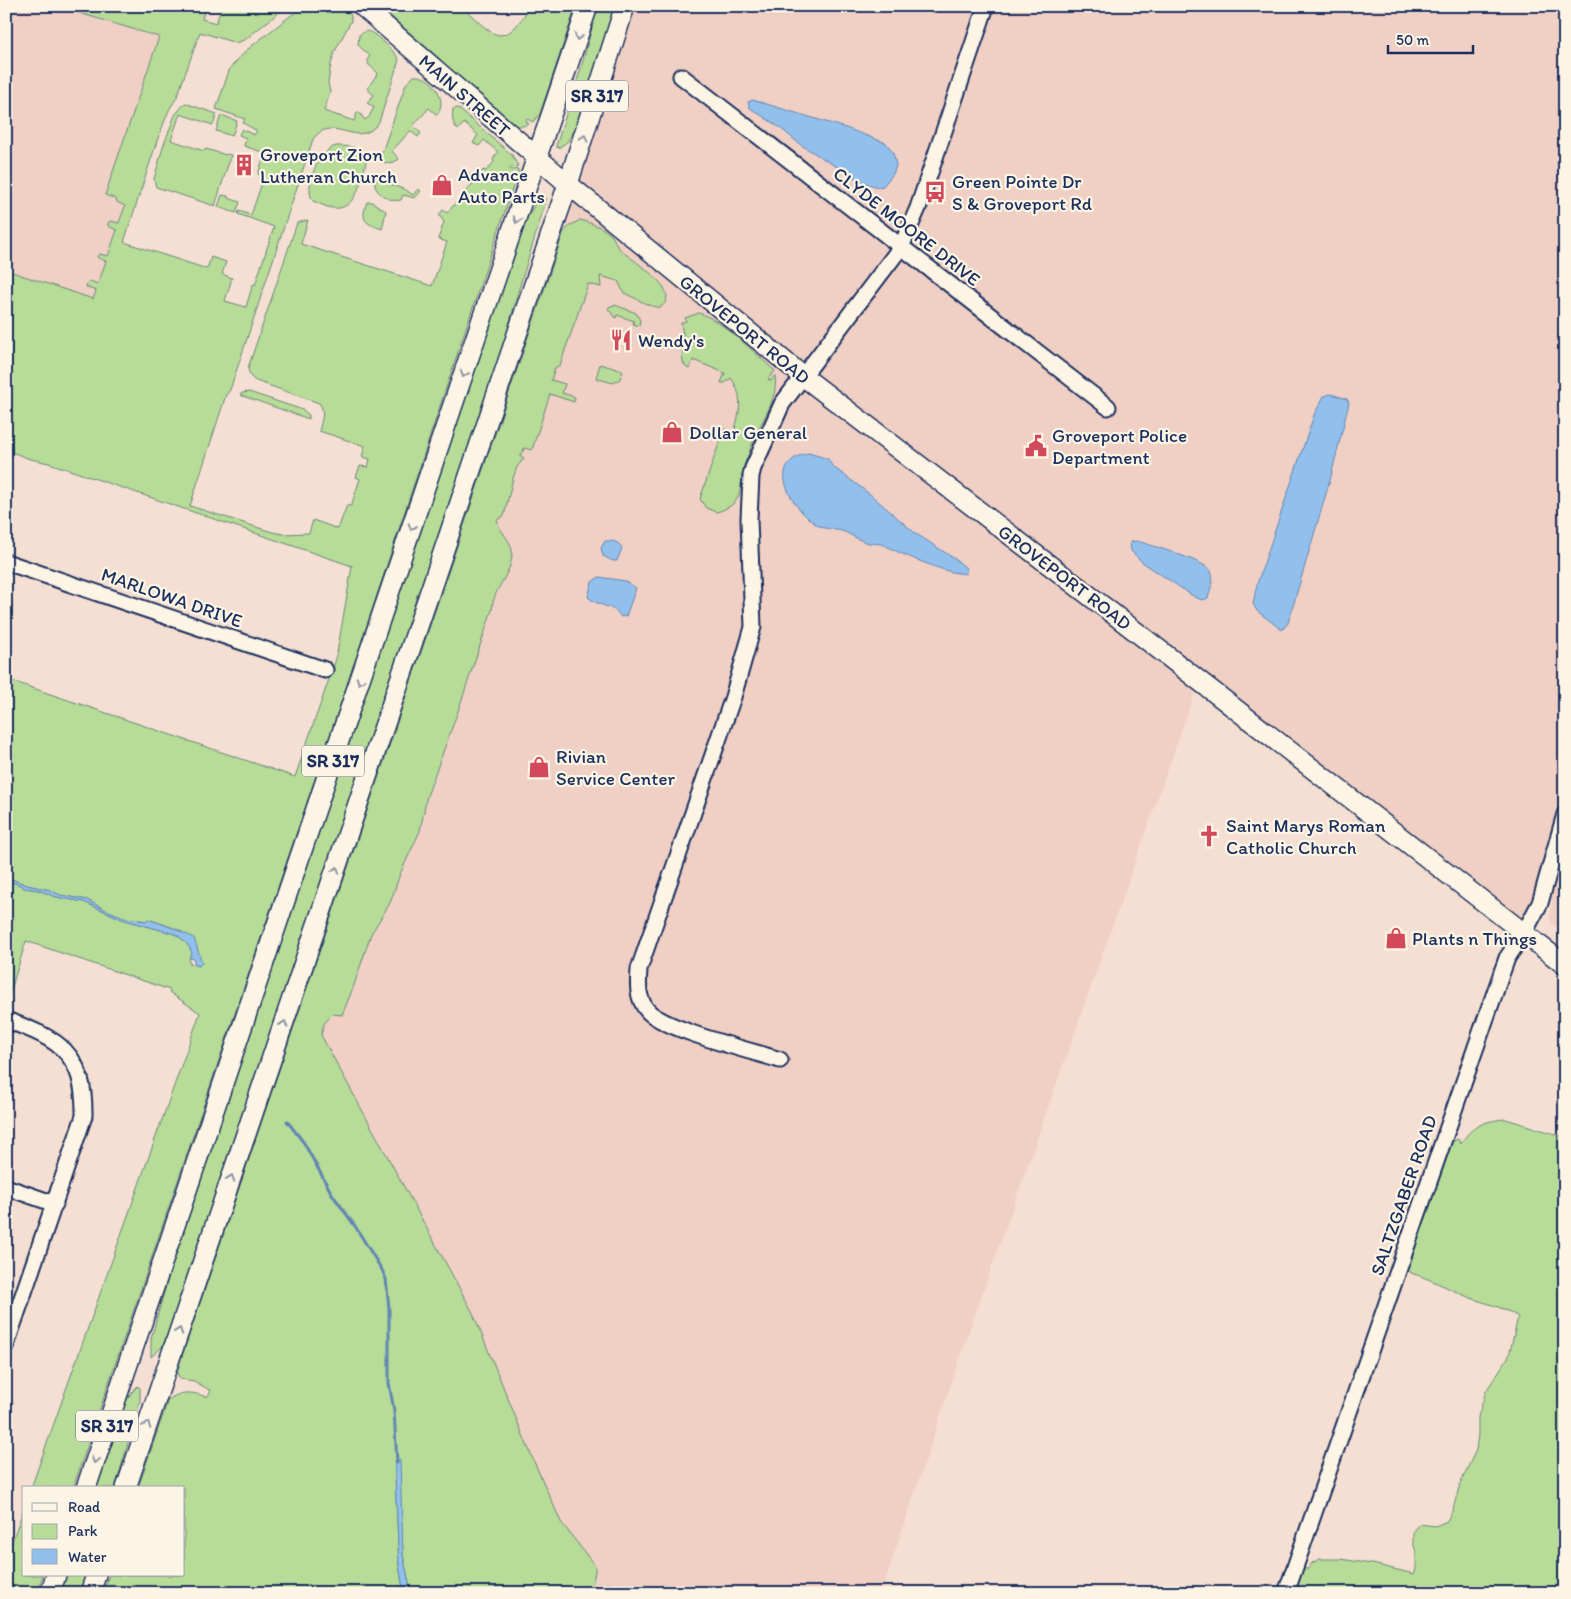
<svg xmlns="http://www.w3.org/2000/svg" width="1571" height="1599" font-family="Itim,sans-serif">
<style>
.built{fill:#f0cfc4}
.green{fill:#b6dc97;stroke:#68867a}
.water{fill:#92c0ec;stroke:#6286b3}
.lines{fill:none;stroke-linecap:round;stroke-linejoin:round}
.stream{stroke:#6286b3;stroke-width:3}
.minor-casing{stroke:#1b2f5e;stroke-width:19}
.major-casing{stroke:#1b2f5e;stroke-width:22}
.minor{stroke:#fcf5e5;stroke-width:15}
.major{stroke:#fcf5e5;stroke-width:19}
.oneway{stroke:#8c92a2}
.labels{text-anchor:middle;stroke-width:4.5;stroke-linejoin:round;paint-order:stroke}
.shield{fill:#fcf5e5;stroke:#5e6a86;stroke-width:1}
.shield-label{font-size:18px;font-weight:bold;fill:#1b2f5e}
.street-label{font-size:19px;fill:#1b2f5e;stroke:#fcf5e5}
.poi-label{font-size:19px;fill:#1b2f5e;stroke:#fcf5e5;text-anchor:start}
</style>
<rect width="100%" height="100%" fill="#f5dfd2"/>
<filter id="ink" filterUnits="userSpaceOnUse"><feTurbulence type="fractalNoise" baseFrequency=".02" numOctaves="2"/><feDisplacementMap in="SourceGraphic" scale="10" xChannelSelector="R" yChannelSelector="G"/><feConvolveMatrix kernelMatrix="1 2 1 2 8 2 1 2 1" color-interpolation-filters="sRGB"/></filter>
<g filter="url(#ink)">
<path class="built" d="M6,6H56L159,37L105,195L116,199L125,205L119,223L110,221L108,225L109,227L117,230L107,257L97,254L98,258L106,261L98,284L90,281L96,290L93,300L6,270Z
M636,6H1565V791L1524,933L1199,681L963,1348L881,1593H592V1579L595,1571L591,1561L561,1522L532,1457L472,1311L321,1035L324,1024L332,1014L335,1013L353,988L371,934L390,903L400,874L420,831L427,796L458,711L492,610L493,601L502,584L511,545L498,526L497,520L504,515L509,488L517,467L491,446L564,231Z
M1565,841V936L1550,921L1553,885Z"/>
<path class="green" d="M56,6H69L88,13L91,6H206L202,19L216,23L222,6H287L246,39L236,43L200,32L177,97L169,110L158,138L124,242L207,269L211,257L226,262L222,274L232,278L225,301L246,307L253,284L255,285L274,227L238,214L239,211L251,215L264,177L258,174L265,153L244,146L246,138L239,135L242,129L254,135L257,131L243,123L245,119L216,109L230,68L248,49L303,6H342L351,15V21L335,51L331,64L328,83L330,92L324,111L354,121L357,113L359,112L365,120L369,117L374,107L367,103L374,95L367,89L378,73L368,64L369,62L367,60L370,56L358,45L359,35C363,32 366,30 370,32C377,35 397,53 399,60L379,122C358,152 333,112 313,139L230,390L226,395L190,506L272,532L283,534L309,533L313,520L338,529L347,505L351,506L360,479L356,477L360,466L368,467L370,459L362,457L365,446L319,431C321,422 326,411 319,403L256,381C250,378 249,374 248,368L297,223L308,220L301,244L432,286L447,242L438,239L444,222L439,215L443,210L447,213L474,182L464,173L465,171L476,179L483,170L486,171L494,162L493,159L498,152L484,140L479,146L473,143L478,135L464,123L458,130C452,124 452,117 453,109L458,108L512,155L518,166L509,168L512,170L518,169V172L343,697L73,1488H31L200,1013L169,992L170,990L26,941L6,1006V880L20,885L24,888L39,890L56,897L84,902L122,919L175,934C182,939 190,945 192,953L190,956L189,963L199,966C200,931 175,929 148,919L146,921L126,918L106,910L87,900L60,895L50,890L27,885L6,877V679L295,777L336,659L352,566L49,463L30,459L6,450V270L93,299L96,291L86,287L87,283L90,281L98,284L106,261L98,258L97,256L99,254L108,256L117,230L108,226V223L110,221L119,223L125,206L117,202L116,199L105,195L159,37Z
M379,6H461C494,35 502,53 530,6H576L540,114L533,122L527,119L526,121L529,124L523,126H511L470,93L441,60Z
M598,6H617L578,124L567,142L560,147L557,148L556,146L581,68Z
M414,76C431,74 449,99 437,115L429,108L413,126L421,133L418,137L410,131L392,151L399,159L394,162L385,163L380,158L406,84Z
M185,103L217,114L213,125L180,114L171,140L204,151L206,149L226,155L227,154L231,155L215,206L156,187L154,179L163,147L175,115Z
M221,115L237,121L232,136L216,131Z
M336,146C347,146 361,146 367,158C362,176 358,212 332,208C325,207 319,203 313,201C303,186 319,150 336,146Z
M378,180L406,190L413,195L418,189L421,191L415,198L403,195L401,200C392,203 373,193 375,182Z
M222,195L228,196V198L240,202L236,213L218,207Z
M545,196L546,201L518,292L498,365L170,1331L162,1347L151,1357V1338L186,1216L523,225L535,204Z
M367,202H372L386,211L382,229C365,223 360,221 367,202Z
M580,220C591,223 603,227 611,235C615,238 615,245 619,248C628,259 685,289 661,307C652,309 634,297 624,293L618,281L600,276L601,287L588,284L560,365L555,368L551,380L565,384L562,393L575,397L574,402L550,394L532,450L524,448L523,452L520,455L524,458L517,467L513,478L504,516L497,520C499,532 512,540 512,552C513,574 492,589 492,610L458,711L427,796L420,831L400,874L390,903L371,934L353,988L342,1015L332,1014L324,1024L321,1035L472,1311L532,1457L561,1522L595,1566C596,1575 591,1583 592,1593H411L403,1555L399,1460L395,1461V1476L399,1566L404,1593H103L109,1575H184V1488H138L168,1400C182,1390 192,1392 207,1397L211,1391L194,1381L180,1379L177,1373L180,1362L564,231L571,225Z
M615,305L636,313L640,320L639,326L633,324L634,321L617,315L616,318L608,309L610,306Z
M699,313C722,320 756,354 775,371L768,379L771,381L775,375C778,397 766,413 757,433C752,444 748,455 744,466C741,476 742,488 738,497C734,505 725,510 716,512L706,508L700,499L724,429L734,432C740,412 744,396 731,378L725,383H721L725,373L693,360L689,369C678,362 684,350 683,339C683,334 682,328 681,323L686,321L685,318Z
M600,364L623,371L620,379L613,383L596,378Z
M249,392L303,410L309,415V419L240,395L242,393Z
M1506,1119L1555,1134L1565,1138V1593H1292L1300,1568L1308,1569L1312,1563L1320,1559H1341L1377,1565L1414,1574L1416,1569V1552L1413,1542V1531L1419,1524L1435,1526L1447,1521L1453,1509L1460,1484L1476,1450L1478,1434V1417L1486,1391L1509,1356L1518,1317C1502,1306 1486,1304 1468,1297C1449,1289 1431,1279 1411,1273L1408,1267L1446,1154L1453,1141L1458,1139L1461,1144C1470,1126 1487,1120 1506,1119Z
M138,1386L140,1388V1402L115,1488H94C103,1463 118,1401 138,1386Z
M24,1508V1575H43L37,1593H6V1558Z
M65,1575H88L82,1593H59Z
M609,1584L631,1592L633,1593H598L602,1586Z"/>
<path class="water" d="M753,100L846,128L886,143L892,151L895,159L896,166L893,174L883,186L878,187L860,181L801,145L779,127L750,108L748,102Z
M1331,394L1347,399L1349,403L1330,480L1288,623L1282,630L1257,611L1253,604L1257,584L1314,415L1324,396Z
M809,453L828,459L832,466L871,495L915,533L955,559L966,568V574C960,573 954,573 948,571C931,566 914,559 898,552C893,550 889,547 884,545C879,543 874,544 869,543C860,541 853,536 845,532C837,529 827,530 819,526C793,511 762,462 809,453Z
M605,541C613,541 618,541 622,548L617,561H613L603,556L601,548Z
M1137,541C1150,545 1205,561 1211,571C1215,579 1210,590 1208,598L1203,600L1196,598L1142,562L1131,551L1130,542Z
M599,577L625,581L636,588L626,616L621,617C615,605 598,607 588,597L592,582Z
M6,877L27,885L50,890L60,895L87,900L106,910L126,918L146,921L148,919L173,928L194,938L202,963L199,966L194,964V959L189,958L192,953C189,945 183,939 175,934L122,919L84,902L56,897L39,890L24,888L20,885L6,880Z
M400,1460L403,1555L411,1593H404L399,1566L395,1475V1461Z"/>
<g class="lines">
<path class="stream" d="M287,1121L304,1143L332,1194L355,1226L382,1270L386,1279L389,1308V1383L394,1411L397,1463"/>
<g class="minor-casing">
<path id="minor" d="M681,76L1108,407
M6,562L325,670
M6,1020C60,1039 85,1054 84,1116L6,1345
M780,1060C752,1051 662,1029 647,1010C637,998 638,984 639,969L733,697L753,627L749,519L751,476L753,468L782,404L901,247L918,208L986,6
M6,1187L55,1204
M1286,1593L1502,972L1507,958L1524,933L1540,903L1565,814"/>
</g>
<g class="major-casing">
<path id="major" d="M362,6L568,184L804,377L1112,613L1565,965
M86,1488L588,6
M126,1488L568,184L625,6
M50,1593L56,1575
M90,1593L96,1575"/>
</g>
<use href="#minor" class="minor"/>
<use href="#major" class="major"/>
</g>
<defs><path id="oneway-chevron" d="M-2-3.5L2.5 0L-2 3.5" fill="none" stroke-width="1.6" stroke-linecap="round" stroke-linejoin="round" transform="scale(1.25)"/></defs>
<g class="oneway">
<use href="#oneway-chevron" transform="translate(578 37) rotate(108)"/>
<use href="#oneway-chevron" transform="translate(584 138) rotate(-72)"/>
<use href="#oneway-chevron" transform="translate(517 220) rotate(109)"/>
<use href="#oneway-chevron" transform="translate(464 374) rotate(109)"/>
<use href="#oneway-chevron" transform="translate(412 527) rotate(109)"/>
<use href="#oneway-chevron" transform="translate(360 681) rotate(109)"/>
<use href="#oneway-chevron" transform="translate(336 870) rotate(-71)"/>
<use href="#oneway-chevron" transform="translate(284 1024) rotate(-71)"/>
<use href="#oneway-chevron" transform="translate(231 1178) rotate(-71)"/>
<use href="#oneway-chevron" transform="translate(179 1331) rotate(-71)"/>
<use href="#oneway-chevron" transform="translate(147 1425) rotate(-71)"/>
<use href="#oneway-chevron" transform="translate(95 1460) rotate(109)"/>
</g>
</g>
<defs>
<g id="building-bare" transform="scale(1.725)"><path d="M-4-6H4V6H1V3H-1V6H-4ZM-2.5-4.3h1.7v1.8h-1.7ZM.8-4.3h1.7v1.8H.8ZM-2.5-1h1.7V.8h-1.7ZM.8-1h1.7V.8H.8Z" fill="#d1495b" stroke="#fcf5e5" stroke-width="2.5" paint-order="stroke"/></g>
<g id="shop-bare" transform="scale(1.725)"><path d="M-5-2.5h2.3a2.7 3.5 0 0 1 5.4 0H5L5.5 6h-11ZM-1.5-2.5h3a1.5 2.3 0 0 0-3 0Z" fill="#d1495b" stroke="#fcf5e5" stroke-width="2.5" paint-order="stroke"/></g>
<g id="bus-bare" transform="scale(1.725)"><path d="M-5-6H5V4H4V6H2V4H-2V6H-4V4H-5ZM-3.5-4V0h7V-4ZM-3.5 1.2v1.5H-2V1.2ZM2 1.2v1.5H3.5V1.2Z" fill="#d1495b" stroke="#fcf5e5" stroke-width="2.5" paint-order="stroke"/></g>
<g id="restaurant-bare" transform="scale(1.725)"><path d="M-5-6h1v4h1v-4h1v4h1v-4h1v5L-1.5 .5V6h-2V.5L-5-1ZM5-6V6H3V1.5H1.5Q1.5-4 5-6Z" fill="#d1495b" stroke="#fcf5e5" stroke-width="2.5" paint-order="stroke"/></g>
<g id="civic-bare" transform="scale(1.725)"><path d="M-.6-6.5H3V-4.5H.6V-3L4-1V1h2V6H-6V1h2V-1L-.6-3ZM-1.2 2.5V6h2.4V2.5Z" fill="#d1495b" stroke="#fcf5e5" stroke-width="2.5" paint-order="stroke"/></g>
<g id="church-bare" transform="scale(1.725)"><path d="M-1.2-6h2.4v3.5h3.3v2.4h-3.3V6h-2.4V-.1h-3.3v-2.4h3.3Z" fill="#d1495b" stroke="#fcf5e5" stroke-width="2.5" paint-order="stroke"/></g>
</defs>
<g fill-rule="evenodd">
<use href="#building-bare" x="244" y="165"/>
<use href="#shop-bare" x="442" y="185"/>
<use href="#bus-bare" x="935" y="192"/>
<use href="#restaurant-bare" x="621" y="340"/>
<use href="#shop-bare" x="672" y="432"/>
<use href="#civic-bare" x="1036" y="446"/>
<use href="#shop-bare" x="539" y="767"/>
<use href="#church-bare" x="1209" y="836"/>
<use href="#shop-bare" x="1396" y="938"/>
</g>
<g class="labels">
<g class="shield">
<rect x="566" y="80.5" width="62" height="31" rx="4"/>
<rect x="302" y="745.5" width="62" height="31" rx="4"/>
<rect x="76" y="1410.5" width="62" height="31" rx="4"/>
</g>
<g class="shield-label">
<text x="597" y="102">SR 317</text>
<text x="333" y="767">SR 317</text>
<text x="107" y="1432">SR 317</text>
</g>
<g class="street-label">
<text transform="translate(465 95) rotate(41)" y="7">MAIN STREET</text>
<text transform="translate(907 226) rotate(38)" y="7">CLYDE MOORE DRIVE</text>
<text transform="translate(745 329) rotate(39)" y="7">GROVEPORT ROAD</text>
<text transform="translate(1065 577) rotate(37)" y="7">GROVEPORT ROAD</text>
<text transform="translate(172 597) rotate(19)" y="7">MARLOWA DRIVE</text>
<text transform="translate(1403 1195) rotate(-71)" y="7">SALTZGABER ROAD</text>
</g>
<g class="poi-label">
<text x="260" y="161">Groveport Zion<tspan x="260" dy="22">Lutheran Church</tspan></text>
<text x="458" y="181">Advance<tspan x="458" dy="22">Auto Parts</tspan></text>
<text x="952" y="188">Green Pointe Dr<tspan x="952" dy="22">S &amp; Groveport Rd</tspan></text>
<text x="638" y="347">Wendy's</text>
<text x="689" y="439">Dollar General</text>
<text x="1052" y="442">Groveport Police<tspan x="1052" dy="22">Department</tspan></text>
<text x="556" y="763">Rivian<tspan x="556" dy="22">Service Center</tspan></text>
<text x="1226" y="832">Saint Marys Roman<tspan x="1226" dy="22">Catholic Church</tspan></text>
<text x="1412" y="945">Plants n Things</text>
</g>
</g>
<rect width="1571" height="1599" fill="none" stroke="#fcf5e5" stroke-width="25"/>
<rect x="12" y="12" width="1546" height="1574" fill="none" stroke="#1b2f5e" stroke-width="2" filter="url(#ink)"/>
<rect x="22" y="1486" width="162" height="90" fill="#fcf5e5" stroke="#a2a6af"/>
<rect x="32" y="1503" width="25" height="8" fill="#fcf5e5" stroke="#a2a6af"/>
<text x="68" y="1512" font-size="15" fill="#1b2f5e">Road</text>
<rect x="32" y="1524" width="25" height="15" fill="#b6dc97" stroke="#a2a6af"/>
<text x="68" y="1536" font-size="15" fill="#1b2f5e">Park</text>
<rect x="32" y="1549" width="25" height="15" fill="#92c0ec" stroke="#a2a6af"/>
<text x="68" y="1562" font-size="15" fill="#1b2f5e">Water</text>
<path d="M1388 45v8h85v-8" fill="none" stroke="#1b2f5e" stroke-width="2.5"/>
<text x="1396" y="45" font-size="15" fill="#1b2f5e" stroke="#fcf5e5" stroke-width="4" paint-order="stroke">50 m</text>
</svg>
